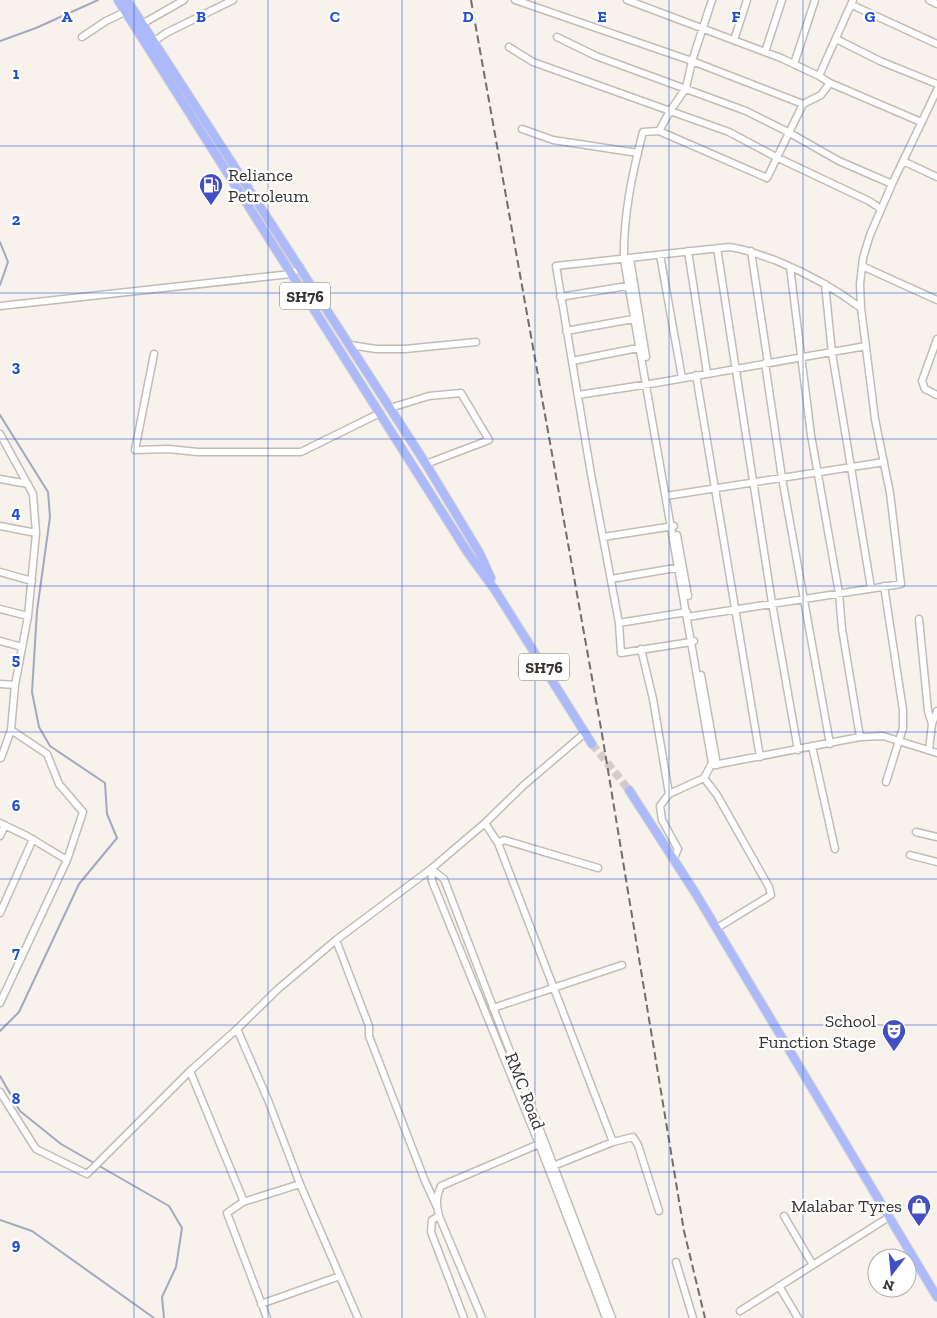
<svg xmlns="http://www.w3.org/2000/svg" width="937" height="1318" font-family="'Zilla Slab',serif">
<style>
.lines{fill:none;stroke-linecap:round;stroke-linejoin:round}
.stream{stroke:#a2a9bf;stroke-width:2}
.major-tunnel{stroke:#d1ccc7;stroke-width:8;stroke-dasharray:8 4;stroke-linecap:butt}
.minor-casing{stroke:#c2bcb6;stroke-width:9}
.major-casing{stroke:#d3d2d2;stroke-width:10}
.minor{stroke:#fff;stroke-width:6}
.major{stroke:#acb9fb;stroke-width:8}
.rail{stroke:#716d6a;stroke-width:2;stroke-dasharray:8 4;stroke-linecap:butt}
.grid{fill:none;stroke:#1d4ed8;stroke-width:1;stroke-opacity:0.55}
.labels{text-anchor:middle;stroke-width:4.5;stroke-linejoin:round;paint-order:stroke}
.shield{fill:#fff;stroke:#72706f;stroke-width:1}
.shield-label{font-size:16px;font-weight:bold;fill:#363331}
.poi-label{font-size:18px;fill:#363331;stroke:#fff;text-anchor:end}
.street-label{font-size:18px;fill:#363331;stroke:#fff}
.grid-label{font-size:16px;text-anchor:middle;font-weight:bold;fill:#1d4ed8;stroke:#fff;stroke-width:4.5;stroke-linejoin:round;paint-order:stroke}
</style>
<rect width="100%" height="100%" fill="#f8f2ec"/>
<g class="lines">
<path class="stream" d="M0,41L36,28L98,0
M0,242L8,262L0,285
M0,415L48,492L50,517L37,611L32,692L39,727L50,746L105,783L107,814L117,838L79,884L19,1012L0,1031
M0,1076L20,1111L61,1144L169,1206L182,1228L176,1267L162,1297L164,1318
M0,1220L32,1231L154,1318"/>
<path class="major-tunnel" d="M592,744L629,790"/>
<g class="minor-casing">
<path id="minor" d="M515,0L692,61L686,88L670,111L659,131L643,132C632,174 623,217 624,260L691,642L694,641
M627,0L781,58L819,76
M712,0L692,61L803,104L821,95L830,83L921,122
M929,0L937,4
M852,5L937,44
M142,24L184,0
M82,37L106,21L125,12
M557,37L596,56L746,111L788,132L839,161L892,184
M836,39L880,61L937,84
M734,40L747,0
M153,42L166,33L233,0
M509,47L533,62L729,132L776,157L869,201L881,209
M765,52L782,0
M794,64L815,0
M830,83L819,76L853,0
M522,129L553,140L638,153
M659,131L767,178L803,104
M903,161L937,177
M717,248L772,603L798,750
M688,251L707,373
M751,251L768,363
M660,255L682,378
M630,259L646,357
M862,266L937,300
M790,267L811,435L839,593L842,629L860,737
M825,284L832,353L871,588
M560,297L633,285
M0,306L291,274L300,267
M566,331L639,318
M937,339L922,381L925,389L937,395
M350,345L376,349H405L476,342
M154,354L135,450L168,449L198,452H301L380,413
M572,361L643,347
M765,363L782,478L830,744
M696,375L760,757
M578,395L656,383L866,346
M390,408L429,396L461,393L489,440L426,464
M0,434L33,494L36,533L28,616L15,685L11,730L1,758L0,757
M0,479L28,484
M666,496L884,462
M0,526L36,533
M677,535L688,596
M603,537L674,526
M0,572L32,581
M611,579L681,567
M884,586L903,710V728L886,782
M0,609L28,616
M687,617L901,584L890,493L875,419L861,308L860,284L863,258L870,235L892,184L937,90
M919,619L928,711L932,724
M619,623L687,612
M0,641L22,647
M641,649L653,699L669,794
M701,675L717,765
M0,684L15,685
M812,746L835,849
M929,750L932,724L937,711
M714,765L860,737L883,736L937,753
M706,775L704,778L717,795L769,887L771,895L717,928
M0,823L27,836L67,860L83,812L59,784L47,754L11,730
M485,823L498,843L613,1142
M916,832L937,837
M0,836L5,825
M498,843L504,840L598,868
M910,855L937,862
M674,858L678,849L662,820L660,806L669,794L704,778L712,763L691,642L621,653L619,623L591,474L556,266L729,247C746,249 760,255 777,261C809,274 833,287 861,308
M431,869L444,879L612,1318
M431,869L432,881L539,1144L606,1318
M0,913L33,839
M336,940L369,1026V1036L425,1181L437,1207
M0,1003L67,860
M493,1008L622,965
M237,1029L268,1100L300,1184L358,1318
M190,1071L242,1197L243,1202
M0,1092L36,1149L87,1174L190,1071L237,1029L278,989L336,940L431,869L485,823L524,785L585,733
M553,1166L613,1142L633,1137L638,1145L659,1211
M439,1216L432,1220L431,1232L464,1318
M784,1216L813,1265
M676,1262L693,1318
M779,1286L798,1318
M261,1304L340,1276
M740,1311L889,1217
M267,1318L227,1213L243,1202L300,1184
M482,1318L439,1216C436,1204 436,1197 441,1186L539,1144"/>
</g>
<g class="major-casing">
<path id="major" d="M118,0L468,553L495,590L592,744
M127,0L426,464L479,552L491,578
M629,790L696,894L937,1297"/>
</g>
<use href="#minor" class="minor"/>
<use href="#major" class="major"/>
<path class="rail" d="M471,0L602,734L684,1231L705,1318"/>
</g>
<path class="grid" d="M134,0V1318M268,0V1318M402,0V1318M535,0V1318M669,0V1318M803,0V1318M0,146H937M0,293H937M0,439H937M0,586H937M0,732H937M0,879H937M0,1025H937M0,1172H937"/>
<defs>
<g id="fuel-pin" transform="scale(1.25)"><path d="M0 17L-7.5 6A9.5 9.5 0 1 1 7.5 6Z" fill="#424fc3" stroke="#fff"/><path d="M-5.5-6h7V0h2V4h1.3V-2.5L3-4.5l.8-.8L6-3V5H2.5V1h-1V6h-7ZM-4.2-4.7v3.2H.2V-4.7Z" fill="#fff"/></g>
<g id="theatre-pin" transform="scale(1.25)"><path d="M0 17L-7.5 6A9.5 9.5 0 1 1 7.5 6Z" fill="#424fc3" stroke="#fff"/><path d="M-5-5.5Q0-4 5-5.5V0Q5 5 0 6Q-5 5-5 0ZM-3.3-2.5H-1v1.5H-3.3ZM1-2.5H3.3v1.5H1ZM-2.8 1Q0 5.5 2.8 1Z" fill="#fff"/></g>
<g id="shop-pin" transform="scale(1.25)"><path d="M0 17L-7.5 6A9.5 9.5 0 1 1 7.5 6Z" fill="#424fc3" stroke="#fff"/><path d="M-5-2.5h2.3a2.7 3.5 0 0 1 5.4 0H5L5.5 6h-11ZM-1.5-2.5h3a1.5 2.3 0 0 0-3 0Z" fill="#fff"/></g>
</defs>
<g fill-rule="evenodd">
<use href="#fuel-pin" x="211" y="185"/>
<use href="#theatre-pin" x="894" y="1031"/>
<use href="#shop-pin" x="919" y="1206"/>
</g>
<g class="labels">
<g class="shield">
<rect x="280" y="282.5" width="50" height="27" rx="4"/>
<rect x="519" y="653.5" width="50" height="27" rx="4"/>
</g>
<g class="shield-label">
<text x="305" y="302">SH76</text>
<text x="544" y="673">SH76</text>
</g>
<g class="poi-label">
<text x="228" y="181" text-anchor="start">Reliance<tspan x="228" dy="21">Petroleum</tspan></text>
<text x="876" y="1027">School<tspan x="876" dy="21">Function Stage</tspan></text>
<text x="902" y="1212">Malabar Tyres</text>
</g>
<g class="street-label">
<text transform="translate(525 1091) rotate(69)" y="6">RMC Road</text>
</g>
</g>
<g class="grid-label">
<text x="67" y="22">A</text>
<text x="201" y="22">B</text>
<text x="335" y="22">C</text>
<text x="468" y="22">D</text>
<text x="602" y="22">E</text>
<text x="736" y="22">F</text>
<text x="870" y="22">G</text>
<text x="16" y="79">1</text>
<text x="16" y="225">2</text>
<text x="16" y="372">3</text>
<text x="16" y="518">4</text>
<text x="16" y="665">5</text>
<text x="16" y="811">6</text>
<text x="16" y="958">7</text>
<text x="16" y="1104">8</text>
<text x="16" y="1250">9</text>
</g>
<g transform="translate(892 1273) rotate(196)"><circle r="24" fill="#ffffff" stroke="#afadad"/>
<path d="M0-4L9 19L0 12L-9 19Z" fill="#424fc3"/>
<text y="-8" font-size="14" font-weight="bold" text-anchor="middle" fill="#363331">N</text>
</g>
</svg>
